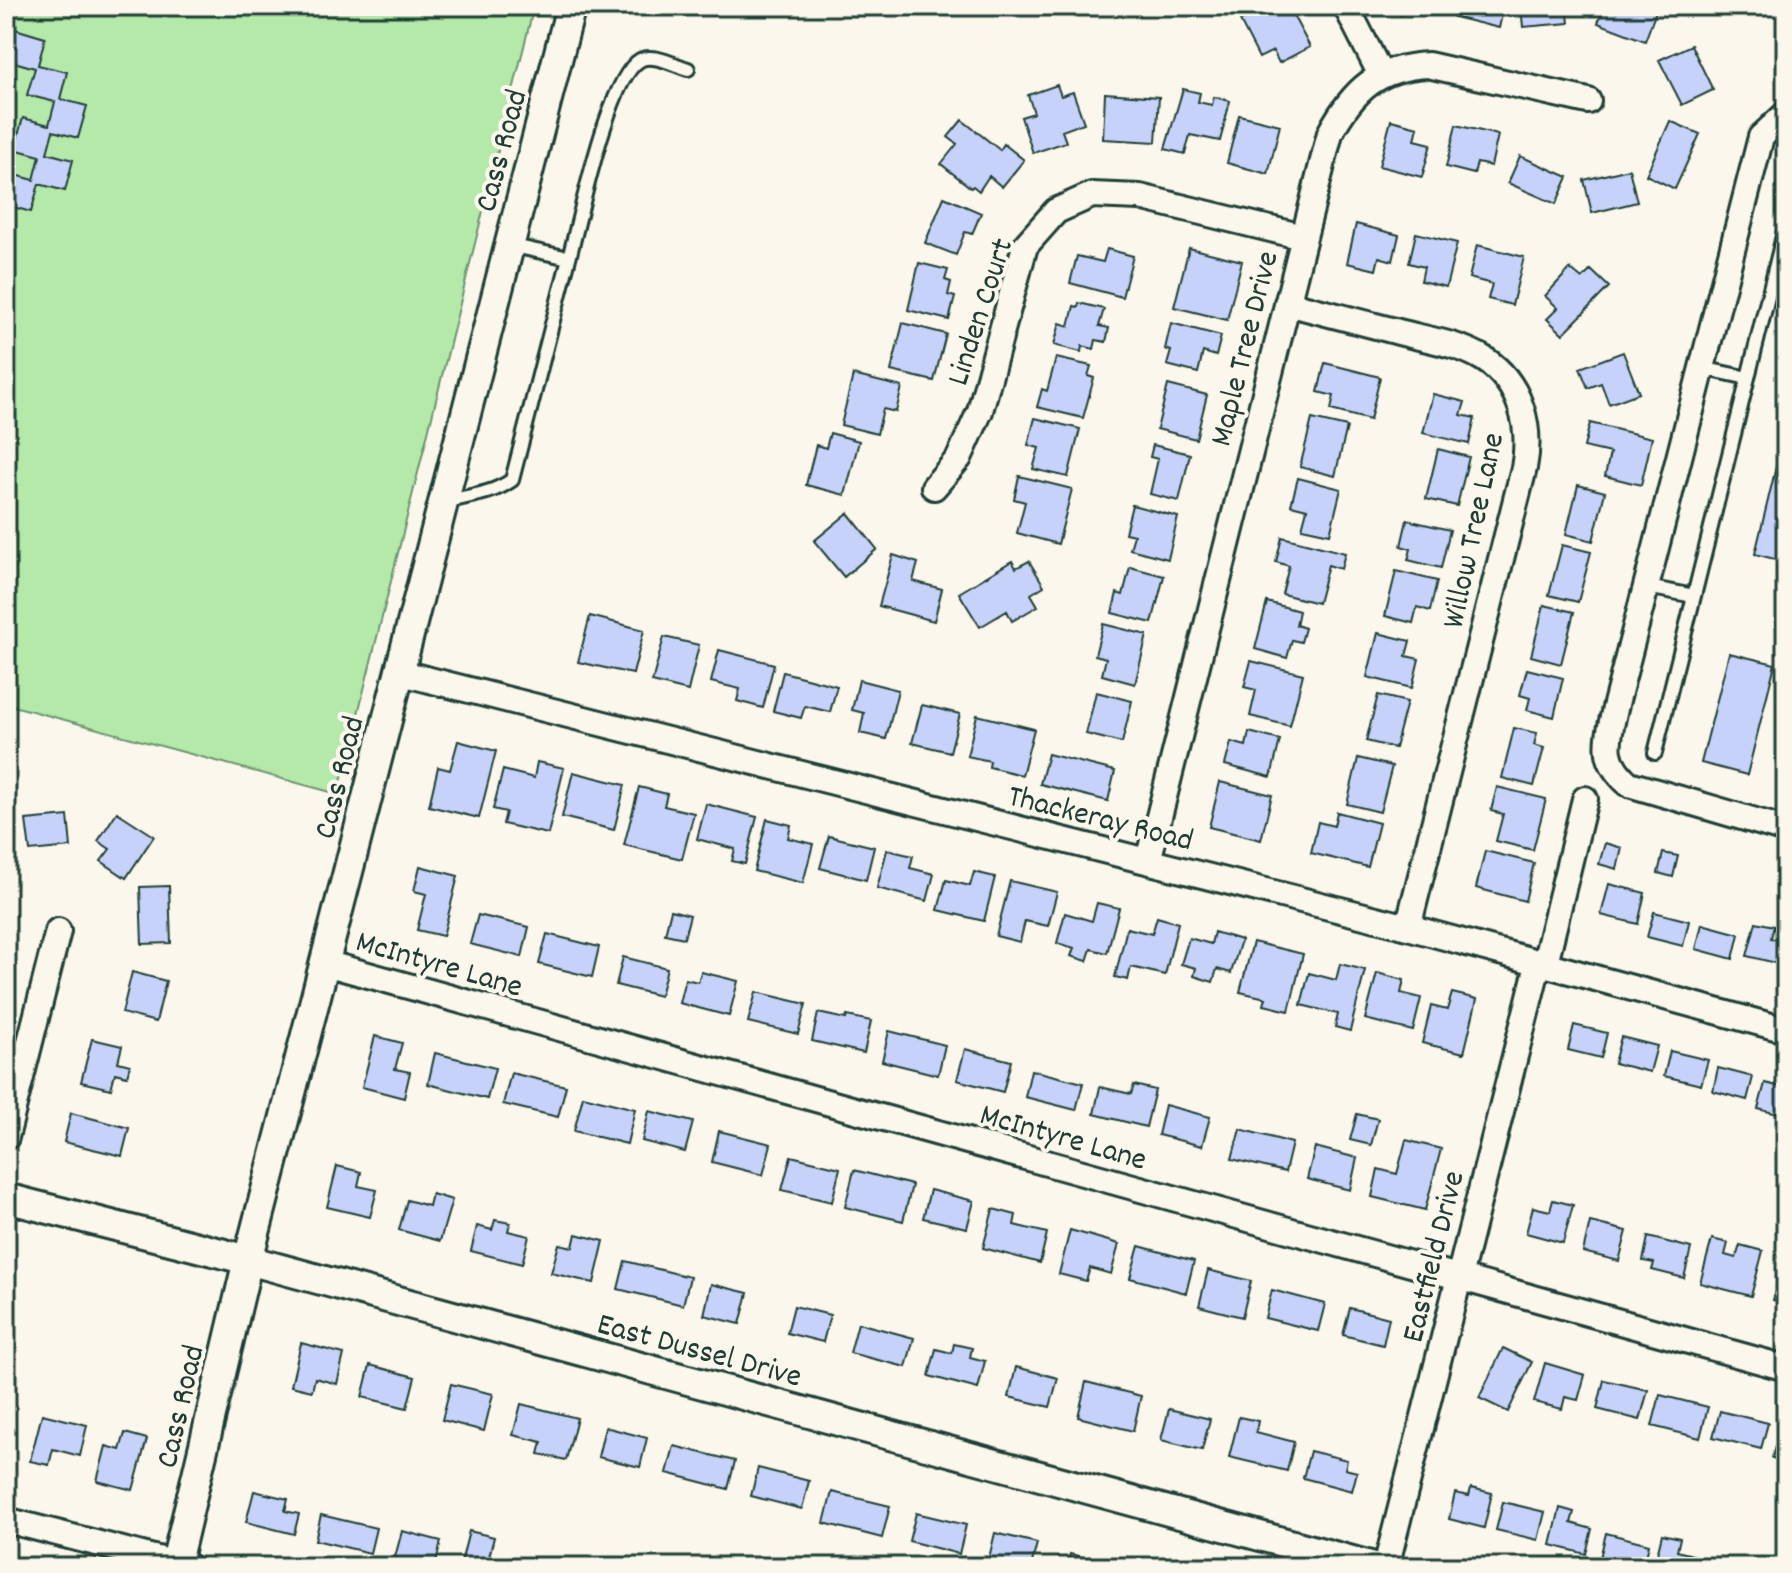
<svg xmlns="http://www.w3.org/2000/svg" width="1792" height="1573" font-family="Dekko,sans-serif">
<style>
.green{fill:#b4e9aa;stroke:#6a936f;stroke-width:2}
.building{fill:#c7d2fa;stroke:#1f3d34;stroke-width:2}
.lines{fill:none;stroke-linecap:round;stroke-linejoin:round}
.service-casing{stroke:#1f3d34;stroke-width:18}
.minor-casing{stroke:#1f3d34;stroke-width:30}
.tertiary-casing{stroke:#1f3d34;stroke-width:34}
.service{stroke:#fbf7ec;stroke-width:12}
.minor{stroke:#fbf7ec;stroke-width:24}
.tertiary{stroke:#fbf7ec;stroke-width:28}
.labels{text-anchor:middle;stroke-width:8;stroke-linejoin:round;paint-order:stroke}
.street-label{font-size:32px;fill:#1f3d34;stroke:#fbf7ec}
</style>
<rect width="100%" height="100%" fill="#fbf7ec"/>
<filter id="ink" filterUnits="userSpaceOnUse"><feTurbulence type="fractalNoise" baseFrequency=".0125" numOctaves="2"/><feDisplacementMap in="SourceGraphic" scale="16" xChannelSelector="R" yChannelSelector="G"/><feConvolveMatrix kernelMatrix="1 2 1 2 8 2 1 2 1" color-interpolation-filters="sRGB"/></filter>
<g filter="url(#ink)">
<path class="green" d="M6,6H534L338,794L6,704Z"/>
<path class="building" d="M1269,6H1288L1310,47L1279,63L1273,51L1259,58L1240,21Z
M1396,6H1419L1401,15Z
M1457,6H1504L1499,28L1454,17Z
M1521,6H1567L1569,23L1523,27Z
M1604,6H1658L1645,41L1598,23Z
M15,29L45,38L38,65L67,72L60,99L87,106L78,138L53,131L47,153L73,160L65,191L39,184L31,212L6,205V180L8,173L34,180L40,156L14,149L23,118L49,125L55,102L27,95L35,68L7,60Z
M1691,45L1713,90L1682,105L1659,60Z
M1057,85L1061,96L1073,92L1084,123L1062,131L1066,142L1033,153L1021,117L1034,113L1028,95Z
M1183,89L1200,93L1198,102L1212,105L1214,97L1230,101L1220,141L1190,135L1185,154L1165,149Z
M1105,93L1159,97L1156,142L1103,139Z
M1239,115L1280,125L1268,174L1227,163Z
M962,120L1000,150L1004,144L1024,160L1002,187L989,176L979,191L973,186L971,188L941,164L957,144L948,137Z
M1391,120L1418,127L1415,140L1431,144L1422,177L1379,166Z
M1670,121L1700,134L1675,189L1646,175Z
M1456,125L1498,135L1491,166L1477,163L1474,174L1446,167Z
M1520,156L1568,177L1556,204L1508,183Z
M1629,169L1637,202L1592,213L1584,180Z
M944,197L981,213L972,234L965,232L956,255L925,243Z
M1356,224L1399,235L1393,261L1379,257L1376,270L1347,263Z
M1416,233L1457,243L1446,287L1421,281L1424,267L1409,263Z
M1477,245L1524,257L1512,305L1488,299L1492,284L1469,278Z
M1189,248L1242,261L1227,320L1174,307Z
M1107,249L1133,256L1122,297L1070,283L1077,256L1103,262Z
M919,263L948,270L945,280L951,282L948,295L955,297L949,320L908,310Z
M1570,269L1582,279L1591,270L1609,287L1563,334L1547,319L1558,308L1545,296Z
M1079,303L1104,309L1099,326L1109,328L1106,342L1096,340L1094,349L1082,346L1081,352L1054,345L1060,323L1069,326L1074,306L1078,307Z
M903,323L946,334L934,381L891,371Z
M1171,323L1221,336L1216,356L1203,352L1198,373L1167,365L1171,351L1165,349Z
M1623,352L1639,393L1609,404L1601,383L1588,388L1580,368Z
M1056,358L1091,366L1088,376L1094,378L1083,418L1037,407L1042,389L1047,391Z
M1325,363L1380,377L1370,420L1331,410L1334,396L1318,392Z
M853,375L902,387L896,412L883,409L877,434L841,425Z
M1168,385L1207,395L1196,439L1157,429Z
M1433,394L1465,402L1461,415L1475,418L1469,444L1423,433Z
M1035,418L1080,429L1068,477L1033,469L1039,448L1028,445Z
M1312,419L1347,427L1335,476L1300,467Z
M1590,423L1652,438L1641,485L1605,476L1610,453L1584,447Z
M830,433L859,441L845,495L806,485L816,445L826,448Z
M1782,442L1786,443V562L1755,554Z
M1153,445L1190,454L1179,501L1150,494L1158,459L1150,457Z
M1438,449L1469,457L1457,506L1426,499Z
M1019,476L1072,489L1058,544L1017,533L1025,502L1014,499Z
M1298,478L1341,489L1330,534L1302,528L1307,509L1291,505Z
M1578,485L1605,492L1593,541L1566,534Z
M1132,505L1178,517L1168,559L1130,549L1134,535L1125,533Z
M848,513L877,549L844,577L814,541Z
M1407,520L1450,530L1441,568L1408,560L1411,549L1401,546Z
M1282,537L1345,553L1341,569L1328,565L1318,603L1282,594L1289,566L1276,562Z
M1562,545L1591,552L1578,602L1549,595Z
M893,555L918,563L913,581L942,589L934,621L879,606Z
M1012,561L1016,568L1029,561L1044,586L1031,594L1038,606L1012,621L1007,611L980,627L959,593Z
M1130,567L1164,576L1152,623L1112,613L1117,593L1123,595Z
M1396,571L1437,581L1430,611L1417,607L1413,623L1385,616Z
M1267,602L1299,611L1296,625L1305,628L1301,642L1292,640L1287,658L1255,649Z
M1544,605L1574,612L1561,664L1531,656Z
M590,616L644,630L633,674L578,662Z
M1103,624L1147,635L1135,684L1102,675L1106,658L1095,655Z
M1378,633L1410,641L1406,656L1419,659L1412,688L1367,677Z
M664,637L699,645L688,691L652,682Z
M719,650L774,664L763,708L737,701L740,689L711,682Z
M1729,653L1775,664L1747,775L1701,763Z
M1251,661L1303,674L1290,726L1250,716L1256,690L1244,687Z
M1527,669L1563,678L1554,717L1527,710L1530,698L1520,695Z
M783,672L837,686L830,712L805,706L801,718L773,711Z
M859,680L898,690L886,739L860,733L864,713L852,710Z
M1096,692L1132,701L1122,743L1086,734Z
M1378,695L1407,702L1395,748L1366,741Z
M922,705L960,714L950,752L912,743Z
M977,715L1034,729L1022,775L989,767L990,761L967,756Z
M1514,728L1537,733L1534,745L1544,748L1534,786L1502,778Z
M1249,732L1280,740L1271,777L1225,765L1231,742L1246,746Z
M458,741L496,751L479,818L429,806L438,767L450,770Z
M1048,754L1115,771L1108,801L1040,784Z
M1358,758L1392,766L1380,812L1347,804Z
M537,762L564,768L548,834L503,824L506,812L493,809L503,770L534,778Z
M573,772L625,785L614,830L562,817Z
M1220,782L1272,795L1261,840L1209,827Z
M639,787L667,794L664,806L694,813L682,859L624,845Z
M1497,787L1546,799L1533,850L1496,841L1503,814L1491,811Z
M706,804L757,817L745,864L732,861L735,849L697,839Z
M117,812L154,836L126,878L101,861L110,849L98,841Z
M1337,812L1379,823L1368,867L1311,853L1318,822L1334,826Z
M68,816L71,847L30,851L26,820Z
M767,819L791,825L788,838L813,844L803,883L754,871Z
M829,836L874,847L866,880L820,868Z
M1605,843L1622,848L1617,869L1599,864Z
M887,850L913,856L910,868L934,874L927,901L877,888Z
M1485,851L1534,863L1525,901L1476,888Z
M1663,853L1678,856L1673,877L1658,873Z
M420,866L458,876L443,936L417,930L426,894L414,891Z
M974,872L995,877L984,921L938,910L946,880L970,886Z
M1010,881L1057,892L1048,926L1025,921L1020,942L996,936Z
M1609,884L1645,893L1638,924L1601,915Z
M169,886L171,943L142,944L140,887Z
M1097,903L1119,908L1107,953L1091,949L1087,961L1071,956L1074,948L1057,943L1065,913L1092,921Z
M671,910L690,915L684,938L665,934Z
M1654,912L1689,921L1683,946L1647,937Z
M478,915L529,927L522,957L470,944Z
M1157,917L1178,923L1165,975L1131,967L1128,980L1115,977L1127,928L1152,934Z
M1756,922L1774,926L1771,938L1786,942L1784,965L1747,956Z
M1702,924L1739,934L1733,959L1696,949Z
M1214,932L1241,940L1231,973L1217,969L1213,982L1194,976L1196,968L1181,964L1189,938L1211,944Z
M547,934L599,947L592,977L539,964Z
M1253,942L1303,954L1289,1011L1264,1005L1266,998L1240,992Z
M623,957L667,968L660,996L616,985Z
M1340,964L1365,970L1350,1031L1335,1027L1338,1014L1301,1005L1309,973L1336,980Z
M132,972L166,981L156,1022L122,1013Z
M701,972L738,981L729,1016L679,1003L685,979L698,982Z
M1377,973L1404,980L1401,993L1421,998L1413,1031L1365,1019Z
M756,992L806,1004L798,1034L748,1022Z
M1452,993L1477,999L1464,1053L1422,1043L1431,1006L1447,1010Z
M818,1013L846,1019L847,1016L871,1021L864,1053L812,1041Z
M1574,1025L1607,1033L1601,1058L1568,1050Z
M889,1031L945,1045L938,1075L882,1061Z
M375,1036L402,1043L395,1069L410,1072L404,1098L362,1087Z
M1621,1037L1657,1046L1650,1072L1614,1063Z
M92,1039L122,1046L118,1062L130,1065L127,1076L115,1073L111,1089L81,1082Z
M965,1049L1011,1061L1003,1092L957,1080Z
M1670,1051L1708,1060L1701,1085L1664,1076Z
M435,1053L495,1068L487,1099L428,1084Z
M1718,1068L1753,1077L1747,1100L1713,1091Z
M1031,1070L1083,1083L1076,1110L1025,1097Z
M511,1073L566,1086L558,1117L503,1104Z
M1765,1083L1786,1088V1116L1758,1109Z
M1134,1085L1155,1090L1146,1127L1094,1114L1100,1087L1131,1094Z
M583,1096L635,1109L627,1144L574,1131Z
M1165,1105L1210,1117L1202,1146L1158,1135Z
M649,1111L693,1122L685,1152L642,1141Z
M71,1113L129,1128L122,1156L64,1142Z
M1357,1114L1378,1119L1371,1145L1350,1140Z
M1240,1129L1292,1143L1285,1172L1232,1159Z
M719,1131L771,1144L763,1175L712,1162Z
M1406,1140L1441,1149L1425,1210L1372,1197L1378,1169L1397,1174Z
M1315,1147L1357,1158L1350,1190L1307,1179Z
M791,1156L840,1168L832,1202L782,1190Z
M337,1166L361,1172L358,1186L377,1190L370,1217L327,1207Z
M854,1170L912,1185L903,1221L845,1207Z
M930,1190L974,1201L967,1228L923,1218Z
M432,1194L452,1200L440,1241L399,1230L407,1200L429,1206Z
M1553,1200L1573,1205L1563,1243L1526,1233L1533,1207L1550,1211Z
M993,1209L1016,1215L1014,1225L1047,1233L1040,1263L983,1248Z
M495,1220L510,1223L508,1231L529,1236L522,1264L471,1251L477,1226L492,1230Z
M1590,1222L1627,1231L1619,1261L1583,1252Z
M1070,1230L1119,1244L1111,1274L1090,1268L1086,1281L1059,1274Z
M576,1234L604,1241L594,1283L551,1273L559,1244L573,1247Z
M1648,1237L1691,1248L1684,1278L1652,1270L1654,1263L1643,1261Z
M1712,1239L1728,1243L1725,1255L1736,1258L1740,1245L1763,1251L1751,1296L1700,1283Z
M1139,1246L1194,1261L1186,1293L1130,1278Z
M625,1261L690,1277L683,1305L618,1289Z
M1208,1270L1251,1281L1242,1317L1199,1306Z
M1781,1272L1786,1274V1303L1773,1300Z
M711,1284L748,1293L740,1324L704,1315Z
M1272,1290L1325,1304L1318,1331L1265,1318Z
M794,1306L830,1315L823,1342L787,1333Z
M1350,1308L1389,1318L1383,1345L1343,1335Z
M858,1323L914,1338L906,1367L850,1353Z
M301,1343L344,1354L337,1384L315,1378L312,1391L291,1386Z
M954,1344L972,1348L970,1357L985,1361L978,1389L929,1376L936,1349L952,1353Z
M1503,1348L1532,1362L1508,1412L1479,1398Z
M1545,1363L1585,1375L1578,1400L1565,1397L1562,1409L1534,1402Z
M370,1365L415,1377L407,1408L362,1397Z
M1016,1367L1058,1378L1050,1407L1009,1397Z
M1604,1380L1648,1390L1640,1420L1597,1409Z
M1086,1382L1141,1396L1133,1431L1078,1417Z
M451,1384L493,1394L484,1431L442,1420Z
M1660,1395L1708,1407L1700,1438L1652,1426Z
M521,1404L577,1418L566,1460L539,1454L542,1442L513,1435Z
M1169,1409L1210,1419L1202,1450L1161,1440Z
M1720,1411L1768,1423L1761,1449L1713,1437Z
M42,1414L87,1425L80,1456L53,1449L49,1465L30,1461Z
M1239,1417L1258,1421L1256,1432L1294,1442L1287,1471L1229,1457Z
M6,1422L12,1424L6,1447Z
M605,1427L647,1438L640,1467L598,1457Z
M1780,1428L1786,1429V1461L1772,1458Z
M125,1433L147,1439L133,1490L97,1481L106,1446L120,1450Z
M674,1446L735,1461L728,1489L667,1473Z
M1310,1451L1347,1460L1345,1469L1357,1472L1352,1491L1303,1478Z
M758,1468L809,1481L802,1509L751,1496Z
M1471,1488L1492,1493L1484,1528L1449,1519L1455,1493L1469,1496Z
M254,1491L288,1499L285,1511L299,1514L294,1534L246,1522Z
M832,1492L890,1506L882,1538L824,1523Z
M1503,1502L1545,1512L1538,1540L1496,1530Z
M1560,1508L1574,1512L1571,1523L1592,1529L1586,1554L1551,1545Z
M916,1513L966,1525L959,1554L909,1541Z
M321,1515L376,1528L370,1553L315,1540Z
M402,1531L441,1541L435,1567H417L394,1561Z
M469,1531L494,1537L488,1561L511,1567H460Z
M995,1533L1037,1543L1031,1567H1007L988,1562Z
M1606,1533L1649,1544L1644,1567L1600,1558Z
M1662,1534L1680,1538L1677,1551L1700,1557L1698,1567H1654Z
M1070,1554L1118,1566V1567H1067Z"/>
<g class="lines">
<g class="service-casing">
<path id="service" d="M569,258C580,219 608,78 640,60C653,53 674,65 688,69
M1702,368L1748,378
M444,502C468,496 493,494 512,480L569,258L509,245
M1647,587L1694,596L1786,224
M1655,753L1694,596"/>
</g>
<g class="minor-casing">
<path id="minor" d="M1346,6L1381,75
M1786,114L1761,137L1615,708C1608,741 1600,759 1629,784L1786,830
M1287,303C1323,312 1359,322 1395,331C1423,339 1459,343 1484,359C1521,383 1532,427 1524,468L1408,927
M934,487L959,458L980,411L1025,246L1056,211L1092,195L1140,197L1303,237
M398,672L1408,927L1786,1030
M1148,861L1330,133C1353,90 1378,67 1428,65L1588,101
M325,963L1786,1368
M1545,963L1585,799
M6,1137L58,931
M6,1520L189,1567
M1386,1567L1539,961"/>
</g>
<g class="tertiary-casing">
<path id="tertiary" d="M6,1198L248,1260L1374,1567
M175,1567L248,1260L571,6"/>
</g>
<use href="#service" class="service"/>
<use href="#minor" class="minor"/>
<use href="#tertiary" class="tertiary"/>
</g>
</g>
<g class="labels">
<g class="street-label">
<text transform="translate(499 150) rotate(-75)" y="11">Cass Road</text>
<text transform="translate(978 311) rotate(-72)" y="11">Linden Court</text>
<text transform="translate(1242 348) rotate(-76)" y="11">Maple Tree Drive</text>
<text transform="translate(1471 530) rotate(-78)" y="11">Willow Tree Lane</text>
<text transform="translate(337 777) rotate(-76)" y="11">Cass Road</text>
<text transform="translate(1101 816) rotate(14)" y="11">Thackeray Road</text>
<text transform="translate(440 962) rotate(16)" y="11">McIntyre Lane</text>
<text transform="translate(1064 1135) rotate(16)" y="11">McIntyre Lane</text>
<text transform="translate(1431 1256) rotate(-76)" y="11">Eastfield Drive</text>
<text transform="translate(700 1348) rotate(15)" y="11">East Dussel Drive</text>
<text transform="translate(178 1406) rotate(-77)" y="11">Cass Road</text>
</g>
</g>
<rect width="1792" height="1573" fill="none" stroke="#fbf7ec" stroke-width="32"/>
<rect x="16" y="16" width="1760" height="1541" fill="none" stroke="#1f3d34" stroke-width="3" filter="url(#ink)"/>
</svg>
